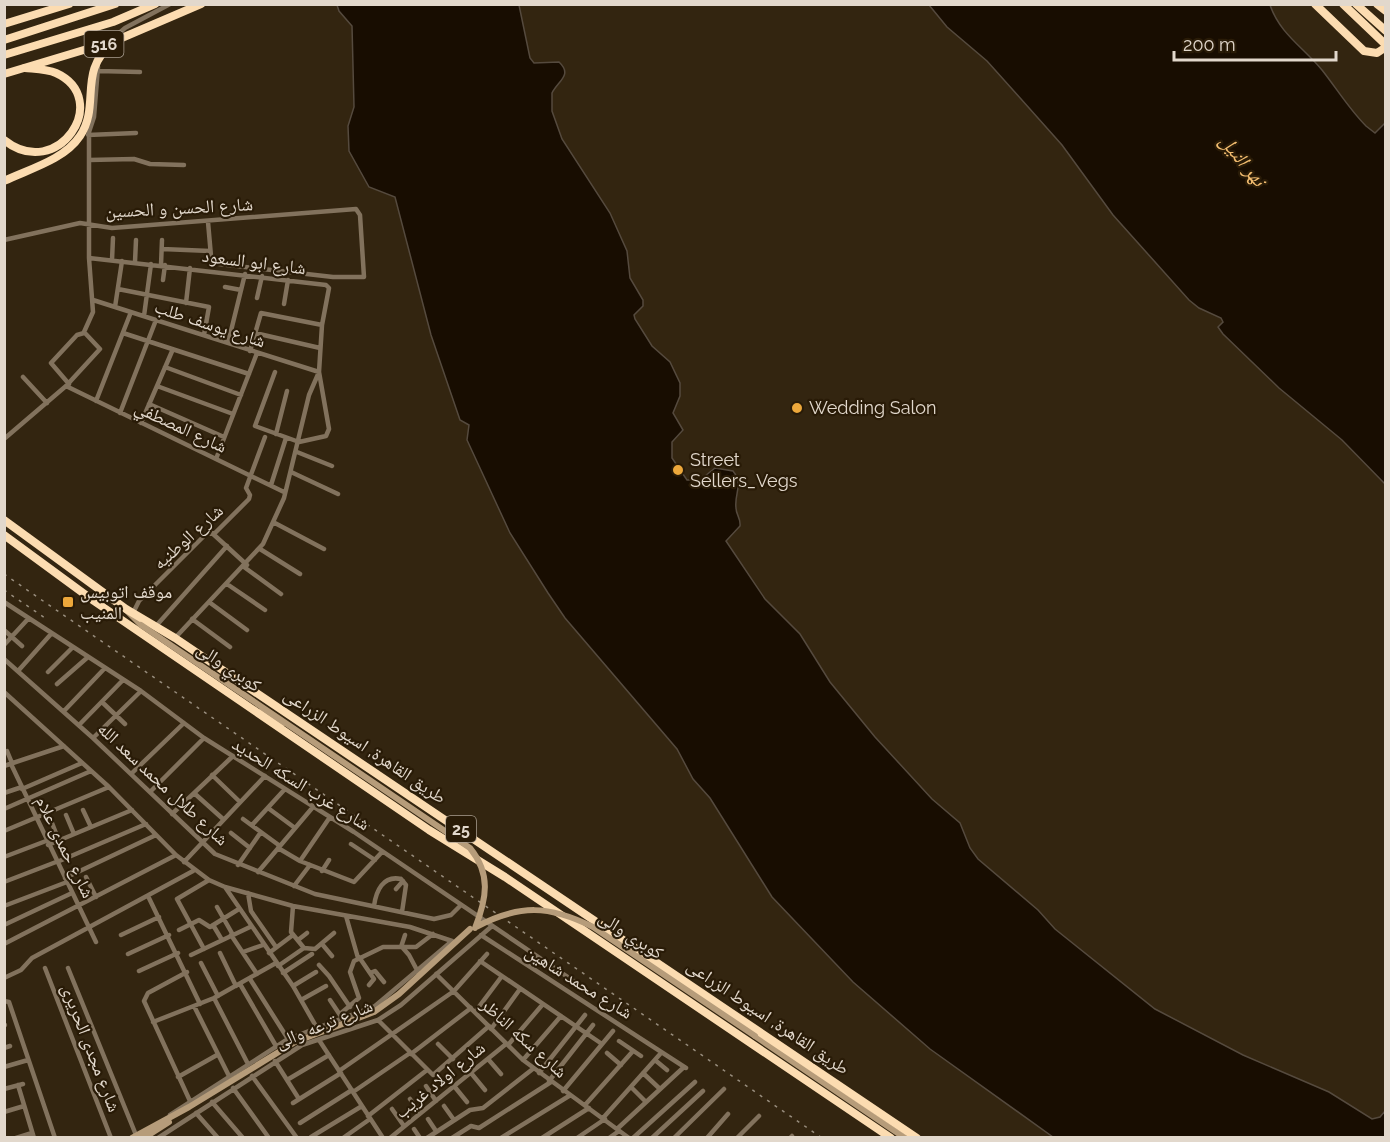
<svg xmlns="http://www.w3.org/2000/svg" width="1390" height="1142" font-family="Raleway,'Noto Naskh Arabic',sans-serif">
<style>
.water{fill:#180d01;stroke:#554a3e;stroke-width:1.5}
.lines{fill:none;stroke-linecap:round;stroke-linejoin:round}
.street{stroke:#82725d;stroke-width:4.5}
.secondary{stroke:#b69c7a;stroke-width:6}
.highway{stroke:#fcdcb1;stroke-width:8}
.rail{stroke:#988d7d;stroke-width:1.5;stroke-dasharray:3 6;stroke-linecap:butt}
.secondary-bridge{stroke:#b69c7a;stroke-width:6}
.highway-bridge{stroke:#fcdcb1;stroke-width:8}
.poi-dot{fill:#eda83b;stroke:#291b07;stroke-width:2}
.labels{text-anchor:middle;stroke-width:4.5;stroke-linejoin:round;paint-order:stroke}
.shield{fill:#291b07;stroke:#aa9f91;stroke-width:1.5}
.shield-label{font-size:16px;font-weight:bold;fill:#e2d8cc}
.street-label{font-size:18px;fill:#e2d8cc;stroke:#291b07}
.poi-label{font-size:18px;fill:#e2d8cc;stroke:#291b07;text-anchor:start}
.water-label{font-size:20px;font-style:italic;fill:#f3bd70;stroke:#291b07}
</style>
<rect width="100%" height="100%" fill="#332510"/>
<path class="water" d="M337,5H519L530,58L534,63L559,62C573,75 558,81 552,93V111L562,139L610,213L627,251L630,278L643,300V306L634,315L635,319L652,346L670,362L680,383V396L673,413L683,430L672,442V458L687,480H700L715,468L733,471C744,485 734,493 736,508C736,515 741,518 740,526L726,541L765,599L800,634L830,682L875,737L932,799L960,823L970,848L978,859L1038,910L1055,929L1155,1009L1243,1055L1329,1092L1372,1119L1380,1117L1385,1111V1137H1053L930,1049L853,982L772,897L710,798L693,779L677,749L565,618L548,593L510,533L467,440L469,425L460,420L431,335L395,197L369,187L349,151L348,126L354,107L352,26L339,11Z
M929,5H1270C1280,34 1303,47 1322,70C1337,89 1349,109 1366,126L1375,133L1385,123V484L1342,440L1279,388L1223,334L1218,327L1223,322L1221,318L1199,308L1189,300L1113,215L1062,145L987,61L947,27Z"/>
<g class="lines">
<path class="street" d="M110,41L125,28L170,4
M98,71L140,72
M88,135L136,133
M89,160L134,159L150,164L184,165
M4,240L80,223L112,228L356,209L360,215L364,277H333L219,264L211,256L208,222
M162,249L210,251
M89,258L326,285L329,288L322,325L319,372L329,429L326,436L299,442L255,426L275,372
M112,260L113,238
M135,262L136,240
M161,265L162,240
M163,280L165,265
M225,287L241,290
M118,289L209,307L204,335
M257,298L262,276
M93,300L319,372
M186,303L190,268
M284,304L288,280
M115,307L122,261
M144,316L151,264
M123,333L249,374
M255,333L320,348
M228,343L245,274
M250,351L261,313L322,325
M165,367L241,395
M23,377L47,403
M69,384L51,363L77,335L84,333
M66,386L284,492
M157,386L233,414
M96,401L131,312
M149,404L224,437
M120,413L156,320
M141,423L173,349
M276,434L287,391
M4,439L66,386L100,349L84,332L93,312L89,258V132L94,117L98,67
M297,452L332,466
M216,459L257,353
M291,472L338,494
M271,485L286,438
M273,522L324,549
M212,533L247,565
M260,549L300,574
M244,567L281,594
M227,584L265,610
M4,602L141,691L204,738L354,832L584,988
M209,602L247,630
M132,615L139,601L206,534L215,533L249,499L250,495L246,488L265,437
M192,619L230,647
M156,626L227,546
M4,630L22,646
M175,638L263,544L284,498L309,395L319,372
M4,645L28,619
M4,659L93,738L215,854L315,894L434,919L451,915L461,905
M18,671L51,634
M48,672L72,648
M57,684L88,657
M4,692L109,787L176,855L209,880L225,887L293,906L410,927L452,941L375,1006L288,1039L170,1115
M102,702L125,724
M64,711L105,668
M79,725L123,680
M93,738L141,691
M7,751L12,763
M11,764L96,942
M4,766L64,746
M131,774L184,723
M212,775L240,802
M22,789L82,763
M150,792L204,738
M4,793L22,787
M194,793L223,819
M268,808L295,828
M4,809L91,771
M83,810L91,827
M172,814L233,756
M66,815L74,834
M243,819L280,846
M52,823L59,841
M252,825L285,789
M4,831L109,787
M231,833L250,848
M351,844L375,860
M48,845L132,810
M278,848L300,861L354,882L382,852
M4,857L46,841
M300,861L330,817
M57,862L146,824
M184,862L265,776
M238,865L261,832
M322,871L329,860
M258,872L313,807
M86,877L96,897
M65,878L156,835
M401,879L406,885L402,912
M4,882L56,862
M294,886L310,865
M225,887L293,986L317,1028
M396,889L403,881
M248,893L251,911L276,947
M148,896L200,1004
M4,906L67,882
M293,906L291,932L304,948
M374,906C376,891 383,875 401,879
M217,907L233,935
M346,916L358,958
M4,925L72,893
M213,925L222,940
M179,930L199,920L210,927L239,909
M121,935L159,917
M231,935L257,974
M481,935L686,1068
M298,940L307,933
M4,944L176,855
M322,944L332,956
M401,947L405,935
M402,947L409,955L418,972
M204,949L177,899L209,880
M243,952L263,945
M220,953L236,986
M269,953L293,935
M128,954L169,935
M191,955L250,927
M359,957L374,979L369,985
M480,961L602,1044
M201,963L218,996
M319,965L329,976L350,1007
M278,966L304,948L315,949L334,933
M45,968L111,1138
M68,968L136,1135
M139,971L178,953
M187,972L148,993L144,1001L190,1101
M283,973L312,954
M370,973L375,971L384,982
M436,974L523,1060L629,1138
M4,978L21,970L32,958L193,871
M250,979L288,1039
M240,984L276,1046
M293,986L316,972
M454,991L487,954
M214,998L248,1064
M301,1000L326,986
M330,1000L340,1015
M4,1001L9,1002L55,1138
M194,1006L229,1076
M475,1012L502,976
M340,1014L359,998L350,972L354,961L383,947H416L433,934
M378,1020L433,1075L489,1026
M153,1022L214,998L276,963
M4,1025H5
M491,1029L520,989
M319,1040L383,1138
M619,1041L641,1056
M438,1044L453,1059
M508,1045L543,1004
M4,1048L10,1046
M607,1053L621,1065
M411,1054L471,1008
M488,1059L501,1074
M523,1060L561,1016
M655,1060L667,1070
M275,1061L299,1099
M4,1067L28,1060
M339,1071L454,991
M471,1073L485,1090
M539,1073L585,1015
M643,1073L660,1089
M252,1076L297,1138
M178,1077L217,1055
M287,1080L329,1055
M549,1081L593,1025
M18,1085L34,1138
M426,1086L436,1101
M454,1086L467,1102
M631,1087L646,1102
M233,1088L269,1138
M4,1089L23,1084
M563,1091L613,1031
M353,1092L410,1053
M410,1099L420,1113
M212,1102L243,1138
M293,1103L341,1073
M585,1105L633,1051
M444,1106L454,1120
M392,1109L404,1126
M4,1112L24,1106
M196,1113L218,1138
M368,1116L427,1070
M603,1118L661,1053
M428,1119L436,1131
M300,1123L352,1090
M414,1129L420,1138
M617,1129L684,1067
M311,1137L362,1106
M16,1138L32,1133
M158,1138L302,1045L378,1020L401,1005L492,926
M343,1138L370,1119
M390,1138L506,1044
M427,1138L470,1110L483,1108L534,1068
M452,1138L471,1126L479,1128L551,1082
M501,1138L569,1096
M542,1138L589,1108
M577,1138L605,1119
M609,1138L619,1131
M633,1138L695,1082
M652,1138L703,1091
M674,1138L724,1089
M707,1138L728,1114
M737,1138L759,1116
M790,1138L792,1136"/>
<path class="secondary" d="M127,611L141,625
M262,711L282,724
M755,1036L905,1138
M132,1138L189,1107L295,1042L374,1012L399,994L470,929
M144,1138L169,1122"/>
<path class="highway" d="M1315,4L1364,51L1377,53L1386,47
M1343,4L1386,45
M1356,4L1386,31
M1377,4L1386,11
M4,24L69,4
M4,40L115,4
M4,55L113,22L155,4
M4,140C58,183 113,99 56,73C47,69 35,69 25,68
M4,520L126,609L175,638L917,1138
M4,535L94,601L429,830L505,877L891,1138"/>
<path class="rail" d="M4,574L822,1138
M4,590L48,620"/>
<path class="secondary-bridge" d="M141,625L470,848C491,874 487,898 475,928
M476,927C520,904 549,905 593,927L755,1036"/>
<path class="highway-bridge" d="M4,74L117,40L201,4
M4,181C29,169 64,160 80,136C101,105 77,71 113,43"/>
</g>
<g class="poi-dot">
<circle cx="797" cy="408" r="6"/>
<circle cx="678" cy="470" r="6"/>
<rect x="62" y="596" width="12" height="12" rx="3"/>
</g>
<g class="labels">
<g class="shield">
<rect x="84.5" y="31" width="39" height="26" rx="4.5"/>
<rect x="446" y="816" width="30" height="26" rx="4.5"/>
</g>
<g class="shield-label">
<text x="104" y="50">516</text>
<text x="461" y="835">25</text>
</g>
<g class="street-label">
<text transform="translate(179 208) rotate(-3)" y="6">شارع الحسن و الحسين</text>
<text transform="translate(254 262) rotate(7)" y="6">شارع ابو السعود</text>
<text transform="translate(210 324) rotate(18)" y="6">شارع يوسف طلب</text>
<text transform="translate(181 427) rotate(25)" y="6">شارع المصطفي</text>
<text transform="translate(188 537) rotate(-42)" y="6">شارع الوطنيه</text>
<text transform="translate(229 667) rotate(34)" y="6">كوبري والى</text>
<text transform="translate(365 746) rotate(34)" y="6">طريق القاهرة, اسيوط الزراعى</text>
<text transform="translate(163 784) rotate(43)" y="6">شارع طلال محمد سعد الله</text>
<text transform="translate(301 784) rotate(32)" y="6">شارع غرب السكه الحديد</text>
<text transform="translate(65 847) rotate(64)" y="6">شارع حمدى علام</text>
<text transform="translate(631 935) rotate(33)" y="6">كوبري والى</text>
<text transform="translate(579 982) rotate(32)" y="6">شارع محمد شاهين</text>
<text transform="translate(768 1017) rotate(34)" y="6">طريق القاهرة, اسيوط الزراعى</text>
<text transform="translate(324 1024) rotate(-22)" y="6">شارع ترعه والى</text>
<text transform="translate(524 1038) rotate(42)" y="6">شارع سكه الناظر</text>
<text transform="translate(91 1048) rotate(69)" y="6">شارع مجدى الحريرى</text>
<text transform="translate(440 1080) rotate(-39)" y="6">شارع اولاد غريب</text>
</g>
<g class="poi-label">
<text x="809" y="414">Wedding Salon</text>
<text x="690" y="466">Street<tspan x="690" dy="21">Sellers_Vegs</tspan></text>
<text x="80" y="598">موقف اتوبيس<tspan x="80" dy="21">المنيب</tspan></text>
</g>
<g class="water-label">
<text transform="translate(1243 160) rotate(51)" y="7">نهر النيل</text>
</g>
</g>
<rect width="1390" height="1142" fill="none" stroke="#e2d8cc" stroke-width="12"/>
<path d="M1174 51v9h162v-9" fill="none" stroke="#e2d8cc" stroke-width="3"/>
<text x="1183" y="51" font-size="18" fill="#e2d8cc" stroke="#291b07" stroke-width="4.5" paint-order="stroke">200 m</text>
</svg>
